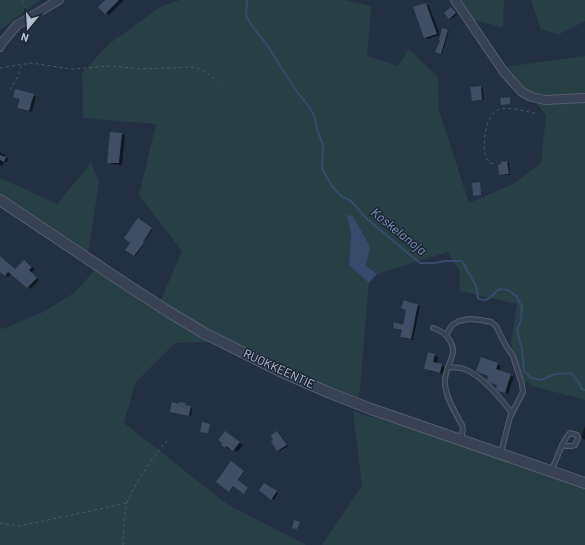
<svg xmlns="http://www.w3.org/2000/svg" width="585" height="545" font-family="Barlow,sans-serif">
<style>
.green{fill:#264045}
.water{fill:#364a6c}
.shadow{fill:#0007}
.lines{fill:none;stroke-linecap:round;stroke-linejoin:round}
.stream{stroke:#364a6c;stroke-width:2}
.building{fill:#404d64}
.service-casing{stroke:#535d6d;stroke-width:6}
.minor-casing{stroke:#535d6d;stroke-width:10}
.tertiary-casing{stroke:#535d6d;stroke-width:12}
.path{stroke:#445d61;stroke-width:1;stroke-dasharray:3 3;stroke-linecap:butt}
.service{stroke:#384253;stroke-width:4}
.minor{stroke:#384253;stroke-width:8}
.tertiary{stroke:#384253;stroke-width:10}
.labels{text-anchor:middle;stroke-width:3;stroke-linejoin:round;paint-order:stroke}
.street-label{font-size:12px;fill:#b5becd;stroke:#1d2738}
.water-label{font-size:13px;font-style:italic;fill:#7a92b7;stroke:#1d2738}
</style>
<rect width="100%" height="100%" fill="#233044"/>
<path class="green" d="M0,0H40L0,30Z
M180,0H344L371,6L367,56L398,66L409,49L438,77L439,110L469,203L515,183L541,163L546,115L505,67L585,56V400L533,386L520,378L511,342L517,304L460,291L459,270L448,252L377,274L366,266L370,247L363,236L347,215L351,235L349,265L369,283L359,398L297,372L214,333L160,302L182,251L139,195L156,124L83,118L82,73L109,44L160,7Z
M459,0H504L503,27L472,20Z
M531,0H585V21L559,34L541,30Z
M91,163L99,182L88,253L0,195V178L57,204Z
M96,269L213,342L175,343L135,383L124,423L227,504L306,545H0V328L3,329L43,312L74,293Z
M353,411L443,438L585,489V545H322L362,486Z"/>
<path class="water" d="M347,215L353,216L370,247L366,266L377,274L369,283L349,265L351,235Z"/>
<path class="shadow" d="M107,0H124L109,15L106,13Z
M426,4L429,6L440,35L428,39L425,37Z
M453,9L457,15L451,19L449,18Z
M443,29L449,31L442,54L437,51L441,41Z
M481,87L483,88L484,100L475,101L473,100Z
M33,95L36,97L32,112L22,110L18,108L21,99L14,96Z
M121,134L125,135L122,165L112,164L108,162Z
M0,152L5,155V157L8,159L7,162H4L3,166L0,165Z
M507,162L509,163L510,175H502L500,174Z
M138,219L153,229L143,243L144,244L136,256L126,249L131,243Z
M0,256L16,270L25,261L28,263L35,269L31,273L39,280L31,289L12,273L8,277L5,275L0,270Z
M411,304L418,305L420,306L413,340L404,338L401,337L403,331L394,328L404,326L407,310Z
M429,354L435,355L438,357L437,364L445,367L443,374L429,371L425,369Z
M498,364L501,366L499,371L514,377L508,394L499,390L498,385L491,382Z
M185,404L187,406L192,408L191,416L173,412L179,405Z
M585,426V440L582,438V435Z
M277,432L279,433L288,446L280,451L278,450L275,440Z
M228,434L243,445L237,452L230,448L229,449L225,447Z
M231,463L244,472L238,481L248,489L245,493L234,485L230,491L218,482Z
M264,484L278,493L274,500L260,490Z"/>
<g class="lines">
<path class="stream" d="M247,0L246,16L253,27L267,45L295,89L310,108L315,118L317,129L323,145L322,169L332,186L341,196L351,201L368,220L420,263H434L446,261H462L476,286L478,298C487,304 493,295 499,289L508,290L516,296L522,307L521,320L517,330L522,349L524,371L531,378L541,380L555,374L571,373L579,383L582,389L585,390"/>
</g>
<path class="building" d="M105,0H119L105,14L98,7Z
M426,3L437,34L424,38L413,7Z
M451,7L456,13L449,19L444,13Z
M442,28L448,30L441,54L435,52L440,41L439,40Z
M481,86L482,100L472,101L470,87Z
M15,89L34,94L29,111L17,108L20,99L13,97Z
M510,97V104L501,105L500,98Z
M110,132L122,133L119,163H107Z
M0,155L6,157L4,162L0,160Z
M507,161L509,174L499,175L498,165L501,164V162Z
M480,182L481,195L473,196L472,183Z
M138,218L152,228L143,242L144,243L134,256L125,250L130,243L124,238Z
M0,256L15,269L24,260L32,267L29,270L37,278L27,288L8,272L5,276L0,272Z
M404,300L411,303L418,304L411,339L400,337L402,330L393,328L394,322L403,325L406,310L401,308Z
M428,352L435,354L433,362L442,364L440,373L424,369Z
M481,357L498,363L496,369L511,374L505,393L498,391L496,389L497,385L490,383L487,380L488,376L476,371Z
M172,402L179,404V402L186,403L185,405L191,406L189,416L170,412Z
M202,422L210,424L208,433L200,432Z
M225,431L240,442L233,451L226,446L225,448L221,445L222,443L218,440Z
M277,431L287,445L277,451L271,441L273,440L271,435Z
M231,461L244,471L238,480L248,488L244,494L233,486L229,492L216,482Z
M264,483L277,491L271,500L259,490Z
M294,520L300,522L297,529L292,528Z"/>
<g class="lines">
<g class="service-casing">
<path id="service" d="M433,328C439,330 445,333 448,338C461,354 444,365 445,382C445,396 455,412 462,425L463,429L461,440
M446,335L452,325L459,321L469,319L481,320L491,322L496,326L506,346L513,356L522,384L523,392L510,417L501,453
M449,367C454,368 459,367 464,369C482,375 501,399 512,413
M551,471C557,460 562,440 570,433L577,435L578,438L575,445C571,447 567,446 562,445"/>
</g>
<g class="minor-casing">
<path id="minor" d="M455,0L504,72L522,92L532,97L545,100L585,98
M0,47L1,44L17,25L59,0"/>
</g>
<g class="tertiary-casing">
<path id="tertiary" d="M0,200L121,281L169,312L204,333L282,372L330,393L371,409L585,483"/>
</g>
<path class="path" d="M22,0L26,10
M0,68L31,63L71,69L111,66L141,69L194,67C204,70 210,74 217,82
M10,90L18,76L22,65
M493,164C478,161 484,115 498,110C509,106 523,111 534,113H538
M0,523L20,526L127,503
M123,545C124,532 123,517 127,504C128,499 131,495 133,490C143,472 153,457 167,441"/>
<use href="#service" class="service"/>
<use href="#minor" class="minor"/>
<use href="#tertiary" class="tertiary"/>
</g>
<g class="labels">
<g class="street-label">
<text transform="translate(279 369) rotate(25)" y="4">RUOKKEENTIE</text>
</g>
<g class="water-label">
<text transform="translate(399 231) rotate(39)" y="5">Koskelanoja</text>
</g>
</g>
<g transform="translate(28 28) rotate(198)" stroke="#1d2738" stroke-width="3" paint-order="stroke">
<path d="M0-3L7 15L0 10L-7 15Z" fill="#b5becd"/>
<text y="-6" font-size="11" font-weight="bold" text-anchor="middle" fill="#b5becd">N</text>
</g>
</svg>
